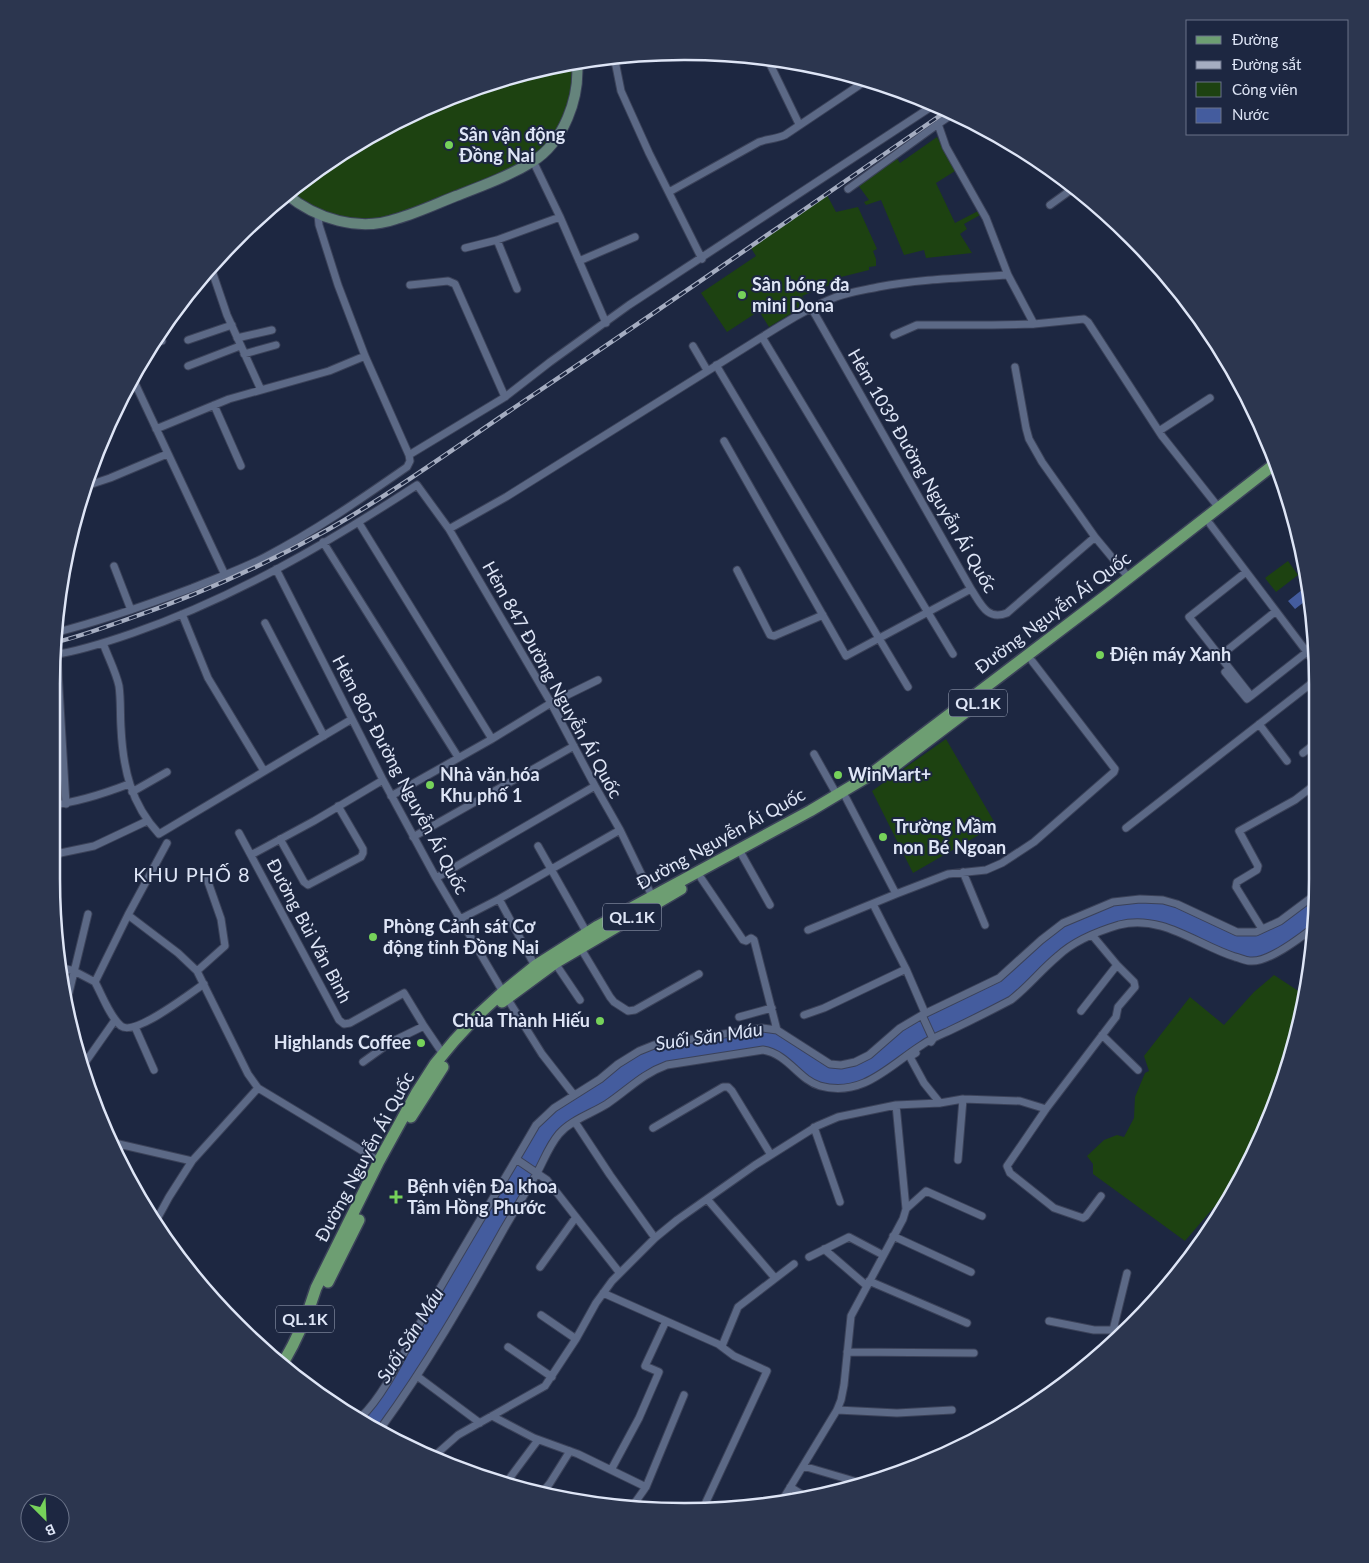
<svg xmlns="http://www.w3.org/2000/svg" width="1369" height="1563" font-family="Lato,sans-serif">
<style>
.green{fill:#1d4211}
.water{fill:#445c9e}
.lines{fill:none;stroke-linecap:round;stroke-linejoin:round}
.street-casing{stroke:#3b4259;stroke-width:9}
.secondary-casing{stroke:#3b4259;stroke-width:12}
.primary-casing{stroke:#3b4259;stroke-width:14}
.street{stroke:#5c6986;stroke-width:7}
.secondary{stroke:#65847c;stroke-width:10}
.primary{stroke:#6d9e72;stroke-width:11}
.rail-casing{stroke:#a5adc1;stroke-width:4.5}
.rail{stroke:#1d2741;stroke-width:2.5;stroke-dasharray:8;stroke-linecap:butt}
.poi-dot{fill:#76d25a;stroke:#1d2741;stroke-width:2}
.labels{text-anchor:middle;stroke-width:4;stroke-linejoin:round;paint-order:stroke}
.shield{fill:#1d2741;stroke:#a4acc0;stroke-width:1}
.shield-label{font-size:16px;font-weight:bold;fill:#dee5f6}
.poi-label{font-size:18px;font-weight:bold;fill:#dee5f6;stroke:#1d2741;text-anchor:start}
.street-label{font-size:18px;fill:#dee5f6;stroke:#1d2741}
.water-label{font-size:19px;font-style:italic;fill:#dbe4f7;stroke:#1d2741}
.quarter-label{font-size:20px;letter-spacing:1px;fill:#dee5f6;stroke:#1d2741}
.rim{fill:none;stroke:#dee5f6;stroke-width:2.5}
</style>
<rect width="100%" height="100%" fill="#1d2741"/>
<path class="green" d="M573,63L572,88L564,117L549,139L538,151L531,157L511,168L394,216L372,219L345,218L309,206L290,192L368,136L481,85Z
M937,137L955,171L936,183L955,223L978,211L980,215L964,224L967,229L960,234L972,253L926,258L924,250L904,255L881,200L866,205L864,202L869,200L858,185L896,157L900,163Z
M827,195L836,212L858,207L877,249L873,251L876,259V266L869,267V270L837,278V282L802,296L807,304L769,327L759,311L727,332L701,293L756,256L751,248Z
M1288,561L1298,575L1276,592L1265,578Z
M946,739L996,825L913,873L872,791Z
M1274,975L1306,996V1002L1270,1121L1220,1214L1214,1207L1185,1241L1093,1174V1164L1087,1156L1104,1140L1117,1135L1124,1137L1134,1118L1135,1097L1145,1073L1149,1071L1144,1056L1190,997L1224,1025L1254,992Z"/>
<path class="water" d="M1303,589L1307,593L1308,599L1295,609L1288,601Z
M1316,897L1313,924L1294,940L1269,954L1251,959L1225,951L1162,923L1143,920L1091,933L1009,998L879,1073L855,1084L835,1086L821,1083L812,1079L789,1059L773,1049L764,1047L664,1063L641,1074L607,1101L559,1130L549,1141L533,1174L435,1343L395,1404L378,1427L363,1418L409,1348L538,1127L556,1110L640,1053L655,1047L762,1031L777,1033L829,1067L855,1065L902,1030L921,1019L1000,981L1042,942L1064,926L1114,905L1140,901L1162,903L1256,935Z"/>
<g class="lines">
<g class="street-casing">
<path id="street" d="M614,56L621,91L649,153L702,259
M768,60L799,124
M856,76L861,83
M954,113L938,124L946,147L986,218L1008,275L1034,324
M533,161L560,217L606,323
M848,189L938,124
M669,192L759,142C767,139 776,139 785,135L867,80
M1050,205L1075,187
M497,240L517,289
M465,248L497,240L560,217
M579,261L635,237
M211,268L227,315L261,390
M410,285L448,281L455,284L505,397
M812,309L971,589C981,604 987,621 1007,613L1095,537L1129,578
M160,333L162,341
M894,335L917,325H992L1034,324L1084,319L1088,322L1162,436L1219,508
M762,337L953,654
M237,338L272,330
M188,340L232,325
M693,346L707,370
M244,354L276,345
M716,365L908,687
M188,366L240,346
M1015,367L1026,428L1029,439L1042,462L1095,537
M132,377L225,575
M214,405L241,466
M156,429L229,399L329,371L365,356
M1159,431L1210,398
M724,441L846,656L971,589
M409,455L505,397L550,362L629,305L934,105
M83,487L110,478L167,454
M359,523L492,739
M1210,524L1316,664
M449,529L506,497L762,337C786,322 810,307 836,297C850,292 864,290 878,287C920,279 964,278 1008,275
M323,542L458,757
M114,566L131,610
M276,569L383,780L436,878L503,992
M737,570L770,635L774,636L823,615
M1246,572L1189,617L1251,696L1307,652
M182,614L208,678L264,771
M265,623L324,736
M54,633C101,621 147,605 192,588C216,578 242,569 265,557C315,531 361,499 407,467L410,461L409,455L365,356L338,285L319,225L318,215
M103,643C108,657 116,672 119,686C121,700 120,714 121,728C123,769 131,804 159,834L352,719
M1306,650L1316,643
M53,655C80,651 107,642 133,633C234,598 328,543 417,485L449,529L551,703L595,786L620,830L652,896
M57,655L66,804
M1220,656L1276,611
M1230,669L1225,672L1247,699L1251,696
M1259,724L1287,761
M1303,753L1317,742
M814,754L837,795
M132,792L167,772
M391,796L492,739L551,703L598,680
M846,798L896,894L948,874L986,870L1002,863L1034,842L1114,772L1115,769L1032,661
M52,805C79,802 103,794 129,784
M1126,828L1317,679
M239,833L339,1020L344,1024L350,1023L404,993L424,1026L443,1054
M413,837L574,746
M280,839L304,882L308,885L361,857L363,853V849L338,806
M167,843L128,915L95,982C102,995 110,1017 121,1026C135,1037 190,993 204,984
M538,846L587,933
M51,855L94,846L147,821
M251,855L314,821L383,780
M742,855L770,905
M963,872L985,925
M436,878L595,786
M701,878L743,940L746,941L751,938L754,940L777,1030
M499,899L535,966
M873,904L906,969L925,1013
M128,915L178,953L197,971L248,1074L258,1088L379,1161
M460,919L499,899L620,830
M1262,929L1236,887L1237,882L1257,870L1258,866L1239,831L1295,800L1317,783
M808,930L896,894
M1092,935L1117,965L1134,982L1135,987L1118,1007L1116,1017L1046,1109L1007,1166L1010,1173L1054,1208L1083,1218L1086,1216L1101,1196
M580,947L610,997L614,1002L628,1011L635,1010L699,974
M555,963L580,1000
M63,968L74,971L95,982
M197,971L225,946L221,919L207,879
M507,998L542,1054L574,1095
M67,1001L88,914
M1081,1011L1117,965
M804,1015L824,1008L906,969
M922,1015L933,1039L931,1042
M739,1017L772,1008
M135,1027L154,1070
M1102,1035L1138,1070
M916,1053L911,1056V1059L924,1083L940,1103
M363,1062L391,1042L424,1026
M82,1067L115,1020
M575,1122L610,1175L655,1238
M814,1127L840,1202
M653,1128L723,1087H728L732,1091L771,1155
M110,1142L192,1161
M117,1159L119,1144
M516,1159L547,1180L619,1272
M958,1160L963,1099
M707,1199L775,1278
M906,1209L926,1191L982,1216
M157,1219L169,1197L192,1161L258,1088
M893,1236L971,1272
M824,1249L867,1286
M809,1257L849,1237L883,1255
M540,1267L576,1217
M869,1281L967,1323
M603,1293L718,1344L734,1356L767,1371L706,1502
M541,1315L576,1339
M1049,1321L1094,1330H1113L1130,1328
M1113,1330L1127,1273
M722,1346L738,1307L794,1264
M508,1347L552,1377
M847,1352L974,1353
M417,1376L480,1423
M837,1410L897,1413L952,1410
M492,1416L534,1438L578,1454L646,1487
M361,1417C386,1393 406,1347 424,1316C460,1252 499,1189 536,1125L554,1108L600,1079L618,1064L639,1051L654,1045L762,1028L777,1030L830,1064L841,1065L855,1062L869,1055L900,1028L922,1015L999,978L1041,940L1063,923L1113,902L1140,899L1163,900L1177,904L1237,932H1256L1280,921L1316,894
M381,1428C427,1365 466,1297 504,1229C515,1210 526,1192 537,1173C544,1160 549,1146 559,1134C571,1120 591,1114 607,1104C628,1090 642,1074 667,1065L763,1050C788,1054 799,1080 820,1086C863,1098 890,1065 922,1045C930,1039 940,1035 949,1031C970,1021 990,1011 1011,1000C1028,987 1041,970 1058,956C1074,941 1099,931 1119,925C1162,914 1197,945 1235,957C1240,958 1245,961 1250,961C1268,963 1299,939 1313,928
M432,1458L458,1435L545,1386L576,1339L596,1303L612,1281L655,1238L677,1220L755,1165L817,1126L838,1117L896,1105L940,1103L963,1099L1020,1101L1046,1109
M803,1466L861,1483
M611,1470L639,1418L659,1372L645,1366L666,1321
M506,1483L538,1440
M790,1487L803,1495
M541,1494L550,1483L570,1451
M783,1499L837,1410L841,1400L844,1385L851,1316L903,1219L906,1209L896,1105
M634,1504L646,1487L684,1395"/>
</g>
<g class="secondary-casing">
<path id="secondary" d="M286,194C316,219 359,232 396,219C417,213 436,204 456,196C482,186 509,176 532,162C564,142 580,98 577,62"/>
</g>
<g class="primary-casing">
<path id="primary" d="M896,765L979,702
M502,1002L555,963L681,889
M411,1117L443,1067
M328,1282L359,1220
M282,1365C296,1341 308,1315 316,1288L379,1161L417,1092L435,1064L454,1041L478,1015L503,992L535,966L598,926L810,811L867,777L1108,594L1276,463"/>
</g>
<use href="#street" class="street"/>
<use href="#secondary" class="secondary"/>
<use href="#primary" class="primary"/>
<g class="rail-casing">
<path id="rail" d="M53,643C78,637 103,628 128,619C198,595 265,565 329,529C401,488 467,439 536,393C674,300 811,205 948,110"/>
</g>
<use href="#rail" class="rail"/>
</g>
<g class="poi-dot">
<circle cx="449" cy="145" r="5"/>
<circle cx="742" cy="295" r="5"/>
<circle cx="1100" cy="655" r="5"/>
<circle cx="838" cy="775" r="5"/>
<circle cx="430" cy="785" r="5"/>
<circle cx="883" cy="837" r="5"/>
<circle cx="373" cy="937" r="5"/>
<circle cx="600" cy="1021" r="5"/>
<circle cx="421" cy="1043" r="5"/>
<path d="M393.5 1189.5h5v5h5v5h-5v5h-5v-5h-5v-5h5z"/>
</g>
<g class="labels">
<g class="shield">
<rect x="949" y="689.5" width="58" height="27" rx="4"/>
<rect x="603" y="903.5" width="58" height="27" rx="4"/>
<rect x="276" y="1305.5" width="58" height="27" rx="4"/>
</g>
<g class="shield-label">
<text x="978" y="709">QL.1K</text>
<text x="632" y="923">QL.1K</text>
<text x="305" y="1325">QL.1K</text>
</g>
<g class="poi-label">
<text x="459" y="141">Sân vận động<tspan x="459" dy="21">Đồng Nai</tspan></text>
<text x="752" y="291">Sân bóng đa<tspan x="752" dy="21">mini Dona</tspan></text>
<text x="1110" y="661">Điện máy Xanh</text>
<text x="440" y="781">Nhà văn hóa<tspan x="440" dy="21">Khu phố 1</tspan></text>
<text x="848" y="781">WinMart+</text>
<text x="893" y="833">Trường Mầm<tspan x="893" dy="21">non Bé Ngoan</tspan></text>
<text x="383" y="933">Phòng Cảnh sát Cơ<tspan x="383" dy="21">động tỉnh Đồng Nai</tspan></text>
<text x="590" y="1027" text-anchor="end">Chùa Thành Hiếu</text>
<text x="411" y="1049" text-anchor="end">Highlands Coffee</text>
<text x="407" y="1193">Bệnh viện Đa khoa<tspan x="407" dy="21">Tâm Hồng Phước</tspan></text>
</g>
<g class="street-label">
<text transform="translate(922 471) rotate(60)" y="6">Hẻm 1039 Đường Nguyễn Ái Quốc</text>
<text transform="translate(1053 613) rotate(-37)" y="6">Đường Nguyễn Ái Quốc</text>
<text transform="translate(552 680) rotate(61)" y="6">Hẻm 847 Đường Nguyễn Ái Quốc</text>
<text transform="translate(400 775) rotate(62)" y="6">Hẻm 805 Đường Nguyễn Ái Quốc</text>
<text transform="translate(721 839) rotate(-29)" y="6">Đường Nguyễn Ái Quốc</text>
<text transform="translate(309 931) rotate(62)" y="6">Đường Bùi Văn Bình</text>
<text transform="translate(365 1157) rotate(-62)" y="6">Đường Nguyễn Ái Quốc</text>
</g>
<g class="water-label">
<text transform="translate(709 1036) rotate(-8)" y="7">Suối Săn Máu</text>
<text transform="translate(410 1335) rotate(-58)" y="7">Suối Săn Máu</text>
</g>
<g class="quarter-label">
<text x="192" y="882">KHU PHỐ 8</text>
</g>
</g>
<path d="M0 0H1369V1563H0ZM684 60H685A624 624 0 0 1 1309 684V879A624 624 0 0 1 685 1503H684A624 624 0 0 1 60 879V684A624 624 0 0 1 684 60Z" fill="#2c364f" fill-rule="evenodd"/>
<path class="rim" d="M684 60H685A624 624 0 0 1 1309 684V879A624 624 0 0 1 685 1503H684A624 624 0 0 1 60 879V684A624 624 0 0 1 684 60Z"/>
<rect x="1186" y="20" width="162" height="115" fill="#1d2741" stroke="#6a7389"/>
<rect x="1196" y="36" width="25" height="8" fill="#6d9e72" stroke="#6a7389"/>
<text x="1232" y="45" font-size="15" fill="#dee5f6">Đường</text>
<rect x="1196" y="61" width="25" height="8" fill="#a5adc1" stroke="#6a7389"/>
<text x="1232" y="70" font-size="15" fill="#dee5f6">Đường sắt</text>
<rect x="1196" y="82" width="25" height="15" fill="#1d4211" stroke="#6a7389"/>
<text x="1232" y="95" font-size="15" fill="#dee5f6">Công viên</text>
<rect x="1196" y="108" width="25" height="15" fill="#445c9e" stroke="#6a7389"/>
<text x="1232" y="120" font-size="15" fill="#dee5f6">Nước</text>
<g transform="translate(45 1518) rotate(156)"><circle r="24" fill="#1d2741" stroke="#6a7389"/>
<path d="M0-4L9 19L0 12L-9 19Z" fill="#76d25a"/>
<text y="-8" font-size="14" font-weight="bold" text-anchor="middle" fill="#dee5f6">B</text>
</g>
</svg>
